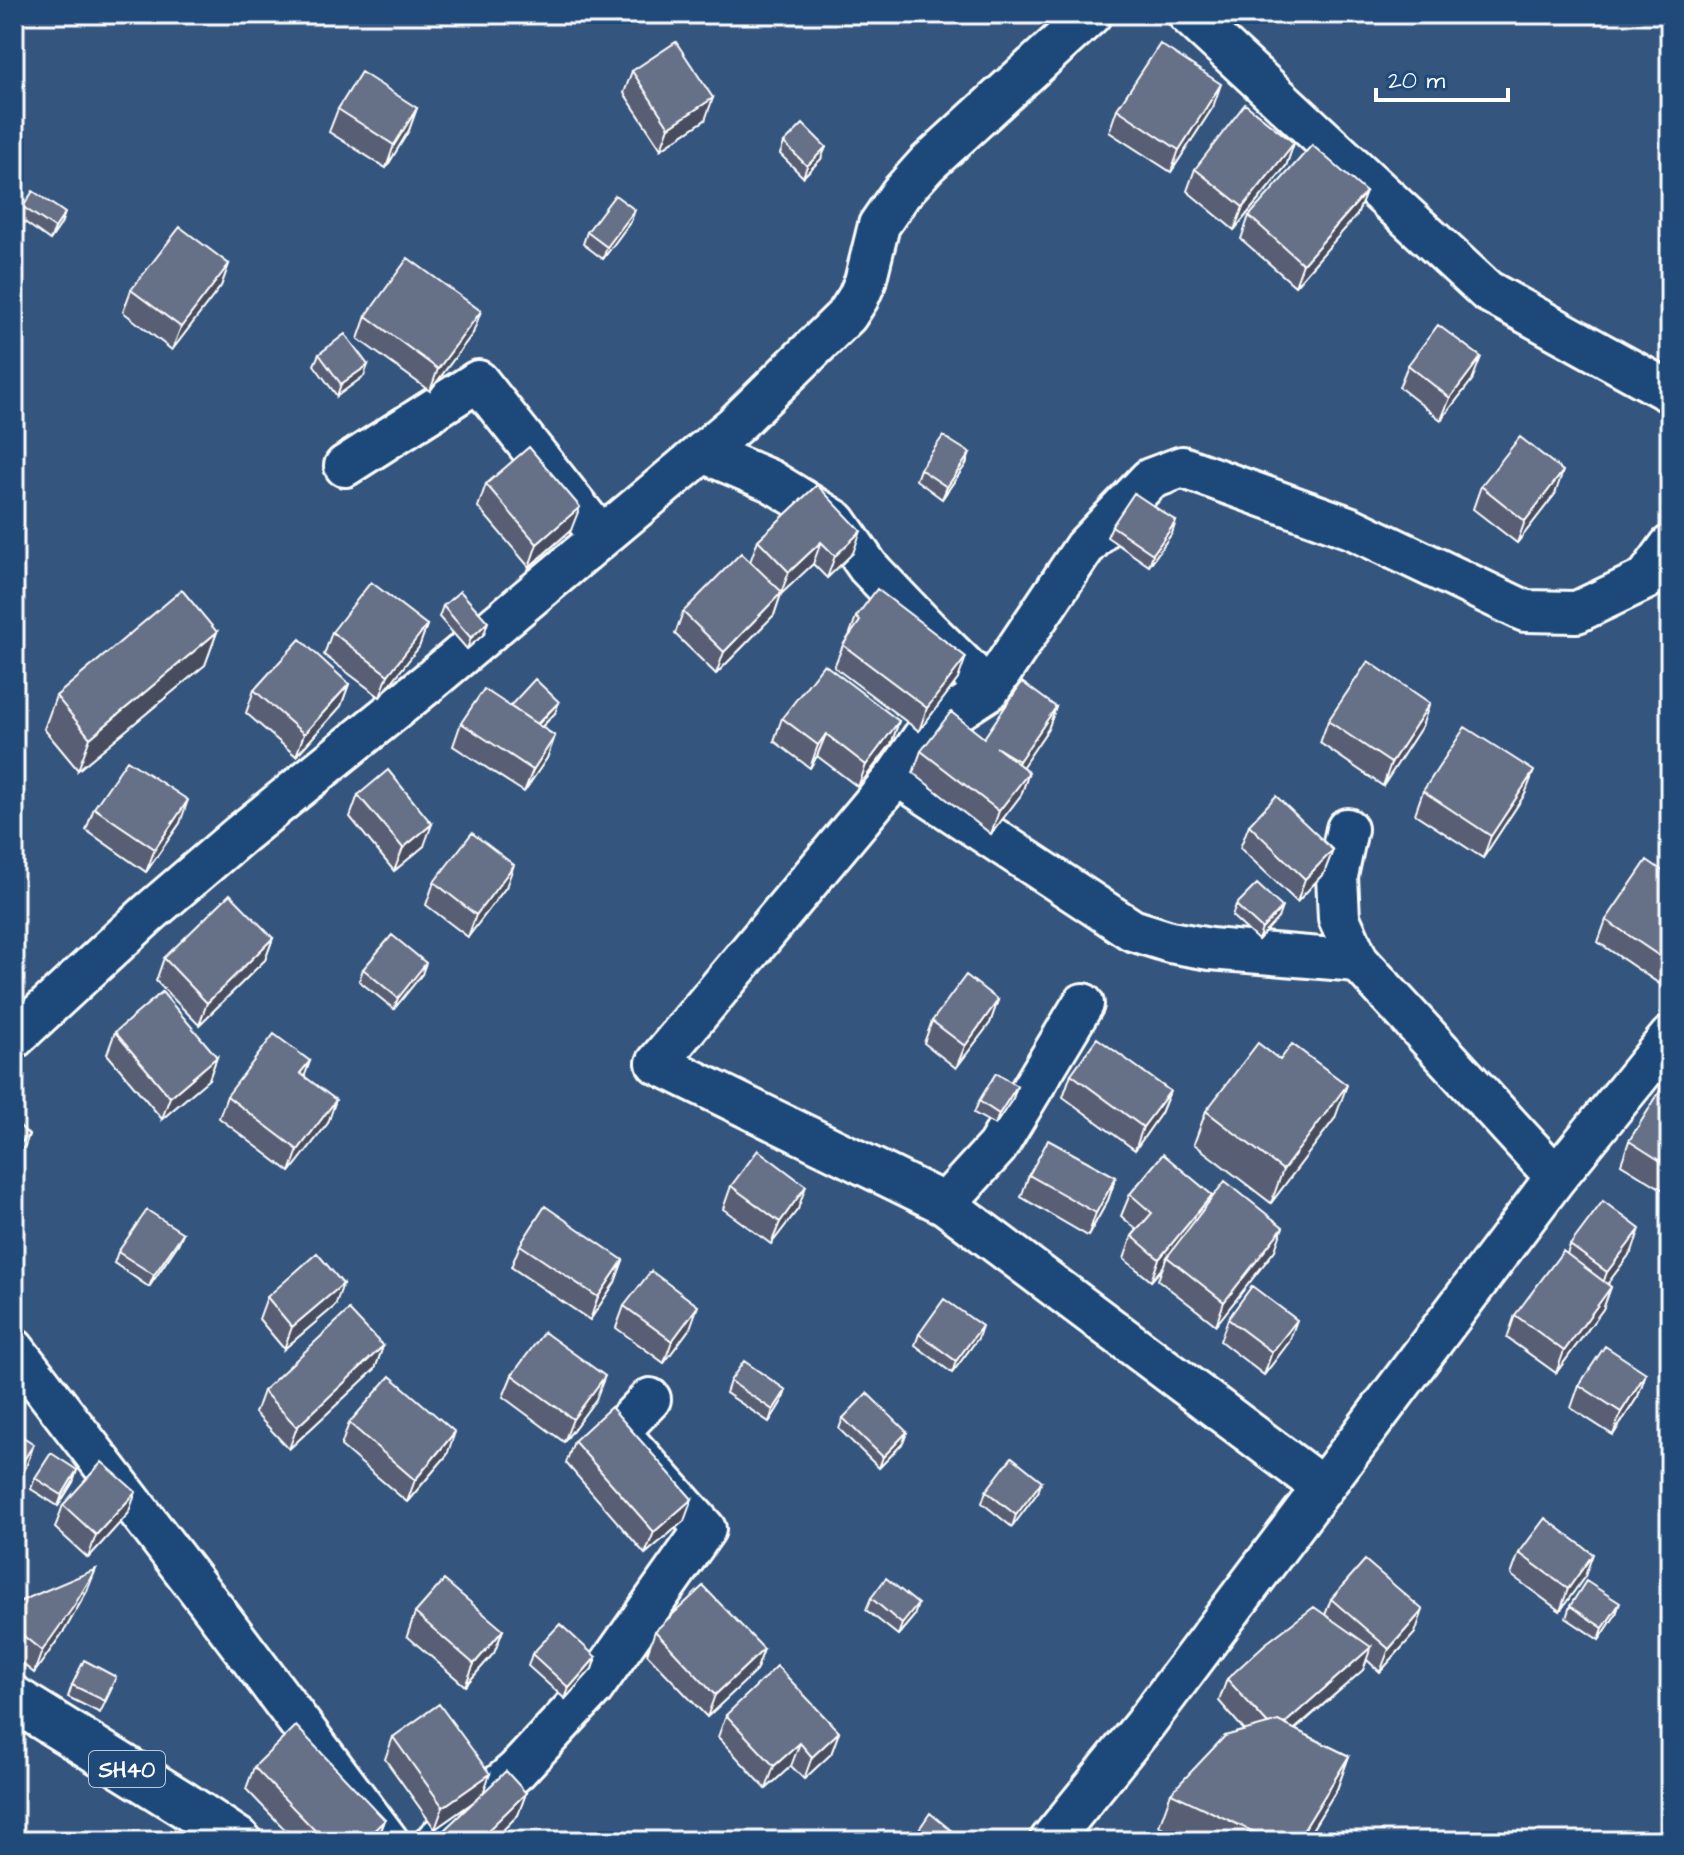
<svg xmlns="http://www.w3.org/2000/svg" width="1684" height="1855" font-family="'Architects Daughter',sans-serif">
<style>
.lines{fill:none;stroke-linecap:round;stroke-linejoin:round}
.street-casing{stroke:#fff;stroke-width:46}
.primary-casing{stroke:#fff;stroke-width:50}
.street{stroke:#1f4a7a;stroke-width:40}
.primary{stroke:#1f4a7a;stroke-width:44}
.wall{fill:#585f74;stroke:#fff;stroke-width:2}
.shaded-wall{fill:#474e5e;stroke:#fff;stroke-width:2}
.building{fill:#666f87;stroke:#fff;stroke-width:2}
.labels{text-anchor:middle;stroke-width:6;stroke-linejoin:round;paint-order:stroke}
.shield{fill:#1f4a7a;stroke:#bcc9d7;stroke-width:2}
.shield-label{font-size:22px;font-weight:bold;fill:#fff}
</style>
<rect width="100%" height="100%" fill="#34557e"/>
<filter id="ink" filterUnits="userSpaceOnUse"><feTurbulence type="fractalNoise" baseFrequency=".0125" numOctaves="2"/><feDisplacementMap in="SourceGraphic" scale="16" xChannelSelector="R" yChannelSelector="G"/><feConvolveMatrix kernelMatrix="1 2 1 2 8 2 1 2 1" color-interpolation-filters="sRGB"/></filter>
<g filter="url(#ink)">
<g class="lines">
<g class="street-casing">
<path id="street" d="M1188,14L1487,291L1670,392
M703,452L771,481L836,521L868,567L929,631L989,690L1084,548L1150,479L1182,467L1351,528L1525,611L1577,612L1646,579L1670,546
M345,466L478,381L601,537
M989,690L929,729L897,775L657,1063L945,1204L1322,1487
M897,775L1132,930L1170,942L1210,949L1358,961
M1347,829L1337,876L1339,918L1358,961L1556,1177
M14,1038L149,913L241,834L429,682L735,425L847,315L858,298L865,282L879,225L901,193L927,164L1091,14
M945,1204L997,1147L1083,1004
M14,1349L214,1609L388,1841
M436,1841L517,1770L593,1688L705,1529L618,1432L650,1399
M1050,1841L1144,1725L1556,1177L1670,1037"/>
</g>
<g class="primary-casing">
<path id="primary" d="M14,1699L183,1804L239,1841"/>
</g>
<use href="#street" class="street"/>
<use href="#primary" class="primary"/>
</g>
<path class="wall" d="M632,71L705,120L661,149L624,93Z
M1213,107L1171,172L1109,132L1117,109Z
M417,108L409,130L386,168L329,132L338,109Z
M784,143L821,159L803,177L780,154Z
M1294,143L1286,166L1234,230L1187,191L1195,169Z
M1366,192L1357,215L1295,286L1241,239L1249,216Z
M23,207L61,224L50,240L19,218Z
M631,221L603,259L583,244L587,232Z
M229,264L221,286L172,350L123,312L131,290Z
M366,316L473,333L430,391L358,339Z
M319,354L364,376L337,396L314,365Z
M1408,365L1472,380L1441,420L1399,387Z
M970,453L966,464L942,499L916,480L920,469Z
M486,484L571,530L529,567L478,507Z
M817,485L853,553L827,578L813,564L781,594L774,615L716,674L675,634L683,612L750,562L758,540Z
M1481,486L1555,494L1517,543L1473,509Z
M1176,521L1172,533L1149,566L1107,537L1112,526Z
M443,606L484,634L467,649L439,617Z
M856,617L958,679L919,731L834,667L843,645L849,636Z
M427,625L419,647L380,697L324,655L332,632Z
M217,632L205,665L78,770L44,729L56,696Z
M349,684L341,706L296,756L246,713L254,690Z
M510,706L555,713L542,727L555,736L547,758L524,792L453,746L461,723Z
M1056,707L1048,729L1022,767L1029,772L1021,795L991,834L913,773L921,751L984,738Z
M782,718L899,721L891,744L858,787L817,756L810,768L774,741Z
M1328,721L1422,726L1383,786L1320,743Z
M1423,791L1525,794L1483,858L1415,814Z
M358,795L424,846L394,871L350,817Z
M94,808L180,823L146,872L86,830Z
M1249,825L1333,850L1324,873L1297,902L1240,848Z
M1670,876V991L1598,942L1606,920Z
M434,882L506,887L468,937L426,905Z
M1236,905L1278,918L1258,940L1232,916Z
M273,938L265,960L199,1025L156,981L164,958Z
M363,969L422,974L394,1009L359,981Z
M998,1000L990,1023L956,1068L924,1043L932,1021Z
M115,1032L217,1057L209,1079L162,1119L107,1054Z
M1280,1060L1335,1118L1271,1203L1194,1144L1206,1111Z
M310,1061L304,1076L328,1123L290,1172L219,1118L227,1096Z
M1071,1074L1170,1091L1161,1113L1135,1150L1063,1097Z
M1017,1086L1013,1098L995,1125L974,1113L979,1101Z
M1670,1086V1194L1621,1164L1629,1141Z
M1029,1175L1116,1177L1108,1200L1088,1236L1021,1197Z
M731,1186L798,1209L771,1244L723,1209Z
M1130,1194L1210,1201L1275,1250L1216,1325L1158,1280L1163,1267L1151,1281L1124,1259L1132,1236L1137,1230L1121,1216Z
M183,1233L178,1244L149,1287L114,1263L118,1252Z
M520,1245L623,1260L615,1282L590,1320L511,1267Z
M1570,1245L1632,1251L1607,1284L1611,1287L1603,1309L1556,1373L1507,1338L1515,1315L1567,1254Z
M267,1297L335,1306L284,1349L259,1319Z
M624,1306L690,1328L664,1363L616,1328Z
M1228,1319L1289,1342L1264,1375L1220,1341Z
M919,1334L978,1338L952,1373L915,1345Z
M383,1346L375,1369L289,1449L255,1413L263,1391Z
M1646,1373L1638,1396L1613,1435L1571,1408L1579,1385Z
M512,1375L596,1399L564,1442L503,1397Z
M730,1381L786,1390L782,1401L769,1422L726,1393Z
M843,1418L907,1432L903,1443L879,1468L839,1429Z
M349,1423L447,1455L407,1502L341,1446Z
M574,1441L684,1521L645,1554L566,1463Z
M77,1470L73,1482L58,1506L31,1489L35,1478Z
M986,1491L1038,1492L1012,1527L982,1503Z
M63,1505L128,1514L88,1558L55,1528Z
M1519,1553L1585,1576L1560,1611L1511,1575Z
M87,1591L66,1628L34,1673L14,1657V1604Z
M871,1598L914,1616L898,1635L866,1610Z
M1331,1599L1415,1633L1380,1672L1367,1660L1363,1670L1295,1730L1349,1756L1337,1789L1305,1841H1191L1159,1826L1171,1793L1245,1731L1219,1701L1227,1679L1325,1615Z
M1570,1606L1616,1614L1599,1640L1566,1618Z
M415,1613L503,1630L494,1653L465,1686L407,1636Z
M655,1631L764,1649L756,1671L707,1717L647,1654Z
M532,1654L596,1657L592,1669L565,1699L528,1666Z
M72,1685L112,1688L100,1713L68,1697Z
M726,1715L839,1732L831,1754L804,1779L791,1766L766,1789L718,1737Z
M393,1737L482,1794L526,1793L518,1815L492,1841H438L440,1834L475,1801L435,1829L385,1759Z
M254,1767L385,1820L378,1839L381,1841H296L246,1789Z"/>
<path class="shaded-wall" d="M1221,84L1213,107L1171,172L1179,150Z
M713,98L705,120L661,149L669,127Z
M417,108L409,130L386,168L394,145Z
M1294,143L1286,166L1234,230L1243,207Z
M826,147L821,159L803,177L807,166Z
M1366,192L1357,215L1295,286L1303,264Z
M635,210L631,221L603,259L607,247Z
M65,213L61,224L50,240L55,228Z
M229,264L221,286L172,350L181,327Z
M481,311L473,333L430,391L438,369Z
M1481,357L1472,380L1441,420L1450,398Z
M368,365L364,376L337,396L341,384Z
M970,453L966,464L942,499L947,487Z
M1563,471L1555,494L1517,543L1525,521Z
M580,507L571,530L529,567L537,544Z
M1176,521L1172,533L1149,566L1153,554Z
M861,531L853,553L827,578L835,556Z
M821,542L813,564L781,594L774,615L716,674L724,652L781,593L789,572Z
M488,622L484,634L467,649L471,638Z
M427,625L419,647L380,697L388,675Z
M217,632L205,665L78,770L90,738Z
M966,657L958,679L919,731L927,708Z
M349,684L341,706L296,756L304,734Z
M559,702L555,713L527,742L532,731Z
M1430,703L1422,726L1383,786L1391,763Z
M1056,707L1048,729L1011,784L1019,761Z
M899,721L891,744L858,787L866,765Z
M826,734L817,756L810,768L818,745Z
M555,736L547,758L524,792L533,770Z
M1534,771L1525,794L1483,858L1491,836Z
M1029,772L1021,795L991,834L999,811Z
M188,800L180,823L146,872L155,849Z
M432,824L424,846L394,871L403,848Z
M1333,850L1324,873L1297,902L1305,879Z
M514,865L506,887L468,937L476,915Z
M1282,907L1278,918L1258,940L1262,929Z
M273,938L265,960L199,1025L207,1003Z
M426,963L422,974L394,1009L398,998Z
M998,1000L990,1023L956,1068L965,1046Z
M217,1057L209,1079L162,1119L170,1097Z
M310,1061L302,1083L300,1073Z
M1347,1085L1335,1118L1271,1203L1283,1170Z
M1017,1086L1013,1098L995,1125L999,1114Z
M1170,1091L1161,1113L1135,1150L1143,1127Z
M336,1100L328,1123L290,1172L298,1150Z
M29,1135L25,1146L14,1157V1149Z
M1116,1177L1108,1200L1088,1236L1096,1213Z
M806,1186L798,1209L771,1244L780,1222Z
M1212,1195L1204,1217L1167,1257L1163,1267L1151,1281L1159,1259Z
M1283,1227L1275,1250L1216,1325L1224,1302Z
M1640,1229L1632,1251L1599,1295L1607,1272Z
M183,1233L178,1244L149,1287L154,1275Z
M623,1260L615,1282L590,1320L598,1297Z
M343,1284L335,1306L284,1349L292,1327Z
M1611,1287L1603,1309L1556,1373L1564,1351Z
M698,1306L690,1328L664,1363L672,1341Z
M1297,1320L1289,1342L1264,1375L1272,1352Z
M982,1326L978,1338L952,1373L956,1361Z
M383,1346L375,1369L289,1449L297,1427Z
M1646,1373L1638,1396L1613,1435L1621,1412Z
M605,1376L596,1399L564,1442L573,1419Z
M786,1390L782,1401L769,1422L773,1410Z
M455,1432L447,1455L407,1502L415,1480Z
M907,1432L903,1443L879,1468L883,1457Z
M34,1444L26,1467L14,1485V1475Z
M77,1470L73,1482L58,1506L62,1495Z
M1042,1481L1038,1492L1012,1527L1016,1515Z
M136,1492L128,1514L88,1558L96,1535Z
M692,1499L684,1521L645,1554L654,1532Z
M1593,1554L1585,1576L1560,1611L1568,1589Z
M96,1569L87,1591L66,1628L34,1673L42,1651Z
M1620,1603L1616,1614L1599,1640L1603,1628Z
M918,1604L914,1616L898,1635L902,1624Z
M1423,1610L1415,1633L1380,1672L1389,1649Z
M503,1630L494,1653L465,1686L474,1664Z
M1371,1647L1363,1670L1266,1754L1275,1732Z
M764,1649L756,1671L707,1717L715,1695Z
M596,1657L592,1669L565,1699L569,1688Z
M839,1732L831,1754L804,1779L812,1757Z
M800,1743L791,1766L766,1789L774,1766Z
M1349,1756L1337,1789L1305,1841H1297Z
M490,1774L482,1796L435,1829L443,1807Z
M526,1793L518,1815L492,1841H477Z
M385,1820L377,1841H363Z"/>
<path class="building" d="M676,42L713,98L669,127L632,71Z
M1160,44L1221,84L1179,150L1117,109Z
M361,72L417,108L394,145L338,109Z
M1245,104L1294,143L1243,207L1195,169Z
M803,124L826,147L807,166L784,143Z
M1312,145L1366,192L1303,264L1249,216Z
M33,191L65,213L55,228L23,207Z
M615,195L635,210L607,247L587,232Z
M180,227L229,264L181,327L131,290Z
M408,258L481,311L438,369L366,316Z
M1438,325L1481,357L1450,398L1408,365Z
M345,334L368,365L341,384L319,354Z
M943,436L970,453L947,487L920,469Z
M1520,437L1563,471L1525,521L1481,486Z
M529,447L580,507L537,544L486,484Z
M817,485L861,531L835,556L821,542L789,572L758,540Z
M1134,493L1176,521L1153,554L1112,526Z
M741,553L782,592L724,652L683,612Z
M371,582L427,625L388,675L332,632Z
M877,589L966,657L927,708L843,645L860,621L856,617Z
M182,590L217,632L90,738L56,696Z
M460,591L488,622L471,638L443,606Z
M300,639L349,684L304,734L254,690Z
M1368,661L1430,703L1391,763L1328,721Z
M824,664L899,721L866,765L826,734L818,745L782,718Z
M535,679L559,702L537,724L510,706Z
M1022,682L1056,707L1019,761L996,747L1029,772L999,811L921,751L951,712L984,738Z
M484,689L555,736L533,770L461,723Z
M1465,727L1534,771L1491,836L1423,791Z
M127,760L188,800L155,849L94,808Z
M388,770L432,824L403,848L358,795Z
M1276,796L1333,850L1305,879L1249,825Z
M472,833L514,865L476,915L434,882Z
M1647,860L1670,876V963L1606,920Z
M1257,884L1282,907L1262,929L1236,905Z
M230,894L273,938L207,1003L164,958Z
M392,935L426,963L398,998L363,969Z
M966,975L998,1000L965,1046L932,1021Z
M162,992L217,1057L170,1097L115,1032Z
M274,1034L310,1061L300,1073L336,1100L298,1150L227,1096Z
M1097,1038L1170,1091L1143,1127L1071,1074Z
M1258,1043L1280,1060L1292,1044L1347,1085L1283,1170L1206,1111Z
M996,1073L1017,1086L999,1114L979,1101Z
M1665,1083L1670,1086V1167L1629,1141Z
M14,1120L29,1135L14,1149Z
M1048,1140L1116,1177L1096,1213L1029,1175Z
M758,1150L806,1186L780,1222L731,1186Z
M1163,1154L1212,1195L1159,1259L1132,1236L1152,1213L1130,1194Z
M1225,1181L1283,1227L1224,1302L1167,1257Z
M1603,1201L1640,1229L1607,1272L1570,1245Z
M545,1206L623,1260L598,1297L520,1245Z
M147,1210L183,1233L154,1275L118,1252Z
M1563,1251L1611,1287L1564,1351L1515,1315Z
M317,1253L343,1284L292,1327L267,1297Z
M651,1271L698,1306L672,1341L624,1306Z
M1252,1286L1297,1320L1272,1352L1228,1319Z
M944,1299L982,1326L956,1361L919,1334Z
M349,1310L383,1346L297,1427L263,1391Z
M544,1332L605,1376L573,1419L512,1375Z
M1605,1346L1646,1373L1621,1412L1579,1385Z
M744,1361L786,1390L773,1410L730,1381Z
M390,1376L455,1432L415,1480L349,1423Z
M867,1393L907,1432L883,1457L843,1418Z
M611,1407L692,1499L654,1532L574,1441Z
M14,1431L34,1444L14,1475Z
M51,1453L77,1470L62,1495L35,1478Z
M1012,1457L1042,1481L1016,1515L986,1491Z
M102,1462L136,1492L96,1535L63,1505Z
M1545,1518L1593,1554L1568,1589L1519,1553Z
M1365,1560L1423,1610L1389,1649L1331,1599Z
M96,1569L74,1606L42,1651L14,1628V1604Z
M886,1578L918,1604L902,1624L871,1598Z
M444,1580L503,1630L474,1664L415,1613Z
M1586,1581L1620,1603L1603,1628L1570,1606Z
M703,1586L764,1649L715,1695L655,1631Z
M1314,1607L1371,1647L1284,1724L1278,1721L1268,1724L1227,1679L1265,1644Z
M560,1624L596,1657L569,1688L532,1654Z
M84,1660L116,1677L105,1701L72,1685Z
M777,1666L839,1732L812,1757L800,1743L774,1766L726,1715Z
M439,1704L490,1774L443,1807L393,1737Z
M1278,1721L1349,1756L1297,1841H1273L1171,1793L1225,1736Z
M296,1726L385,1820L363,1841H325L254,1767Z
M506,1771L526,1793L477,1841H447L440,1834Z
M930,1813L964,1841H911Z"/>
</g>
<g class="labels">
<rect class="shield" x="89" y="1751" width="76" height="36" rx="6"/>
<g class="shield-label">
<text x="127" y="1777">SH40</text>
</g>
</g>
<rect width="1684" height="1855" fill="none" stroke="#1f4a7a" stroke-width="48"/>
<rect x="24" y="24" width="1636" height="1807" fill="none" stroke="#fff" stroke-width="3" filter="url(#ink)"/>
<path d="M1376 88v12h132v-12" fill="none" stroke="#ffffff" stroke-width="4"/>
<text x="1388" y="88" font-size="24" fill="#ffffff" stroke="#1f4a7a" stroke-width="6" paint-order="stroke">20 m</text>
</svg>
